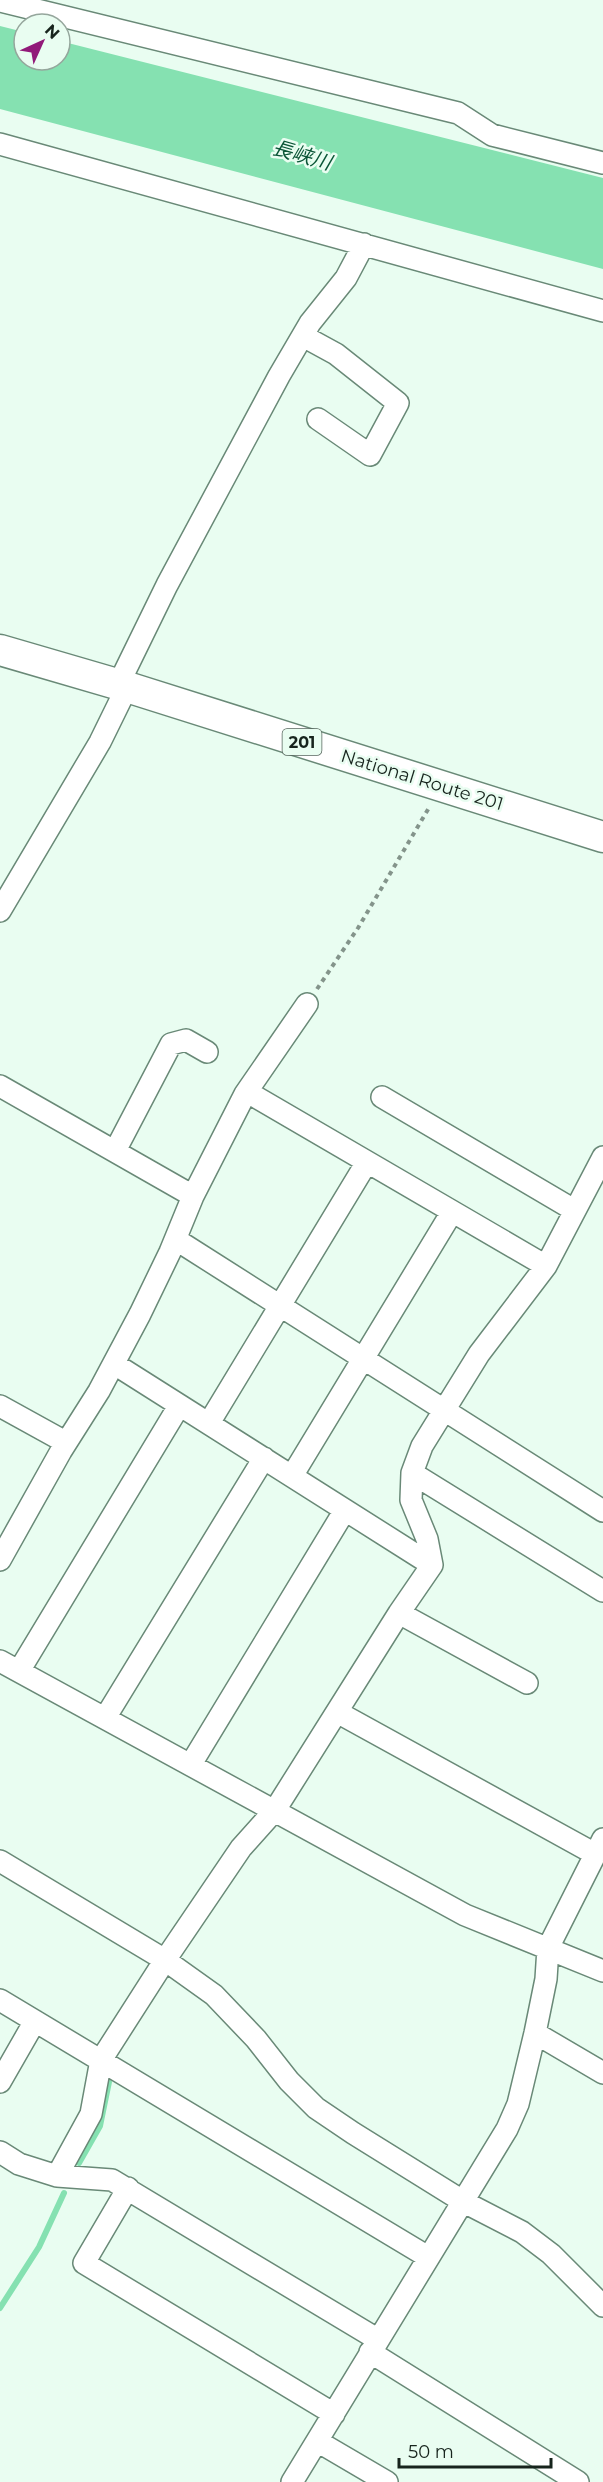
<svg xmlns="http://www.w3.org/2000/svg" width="603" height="2482" font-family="Montserrat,'Noto Sans JP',sans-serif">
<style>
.water{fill:#85e1b1}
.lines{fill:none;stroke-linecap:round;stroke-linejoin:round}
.stream{stroke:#85e1b1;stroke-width:6}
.minor-casing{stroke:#698977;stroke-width:24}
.highway-casing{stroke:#698977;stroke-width:33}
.path{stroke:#84948b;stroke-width:4;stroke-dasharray:4.5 4.5;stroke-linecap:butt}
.minor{stroke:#fff;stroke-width:21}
.highway{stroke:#fff;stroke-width:30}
.labels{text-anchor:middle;stroke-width:5;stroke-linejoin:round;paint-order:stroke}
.shield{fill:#e9fdf1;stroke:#56655d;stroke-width:1.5}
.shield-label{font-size:16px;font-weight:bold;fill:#17241d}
.street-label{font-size:18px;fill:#17241d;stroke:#e9fdf1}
.water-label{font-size:20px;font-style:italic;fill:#0b5637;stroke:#e9fdf1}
</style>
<rect width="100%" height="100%" fill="#e9fdf1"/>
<path class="water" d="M0,26L24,32V60H60V41L603,178V269L0,109Z"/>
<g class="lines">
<path class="stream" d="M79,2163L100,2126L109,2082
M0,2308L39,2247L64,2193"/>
<g class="minor-casing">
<path id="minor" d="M0,1L458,113L492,135L603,163
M0,144L603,311
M303,336L336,354L398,403L370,455L318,419
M0,911L100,742L127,687L123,675L167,585L279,376L310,323L346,278L364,244
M0,1086L193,1196
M256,1097L546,1266
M382,1097L574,1210
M115,1151L171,1044L186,1040L207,1052
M183,1244L603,1511
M124,1370L432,1565
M0,1406L58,1438
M209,1423L367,1162
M412,1473L603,1591
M292,1476L452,1212
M0,1560L61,1451L99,1391L140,1314L170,1252L193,1196L245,1094L307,1004
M399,1613L527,1683
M0,1661L465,1915L603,1971
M19,1671L179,1406
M337,1712L595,1854
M105,1718L264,1458
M191,1764L345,1510
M0,1861L165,1960L214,1995L256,2039L289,2081L316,2108L353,2133L464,2202L522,2232L551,2254L603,2306
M0,2000L428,2257
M535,2033L603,2073
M0,2082L35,2021
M0,2152L19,2164L57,2176L112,2180L377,2339
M57,2176L91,2114L101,2060L165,1960L241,1848L275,1810L399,1613L432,1565L427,1539L411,1500L412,1473L422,1446L479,1354L546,1266L603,1157
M128,2188L84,2263L334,2414
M370,2352L578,2482
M317,2441L387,2482
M292,2482L507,2129L518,2104L535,2033L546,1979L548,1948L603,1839"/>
</g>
<g class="highway-casing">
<path id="highway" d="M0,650L127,687L603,837"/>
</g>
<path class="path" d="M317,989L358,928L430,806"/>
<use href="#minor" class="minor"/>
<use href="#highway" class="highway"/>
</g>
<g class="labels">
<rect class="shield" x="282.5" y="729" width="39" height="26" rx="4.5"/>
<g class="shield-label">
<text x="302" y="748">201</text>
</g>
<g class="street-label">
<text transform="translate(422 780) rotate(17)" y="6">National Route 201</text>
</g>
<g class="water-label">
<text transform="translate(302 155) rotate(16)" y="7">長峡川</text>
</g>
</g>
<g transform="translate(42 42) rotate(45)"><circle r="28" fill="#e9fdf1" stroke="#95a69c" stroke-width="1.5"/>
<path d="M0-4.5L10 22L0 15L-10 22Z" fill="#911a79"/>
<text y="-9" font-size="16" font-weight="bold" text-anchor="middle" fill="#17241d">N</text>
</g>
<path d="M399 2458v9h152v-9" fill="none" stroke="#17241d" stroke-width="3"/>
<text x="408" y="2458" font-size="18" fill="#17241d" stroke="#e9fdf1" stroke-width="4.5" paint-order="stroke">50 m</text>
</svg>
